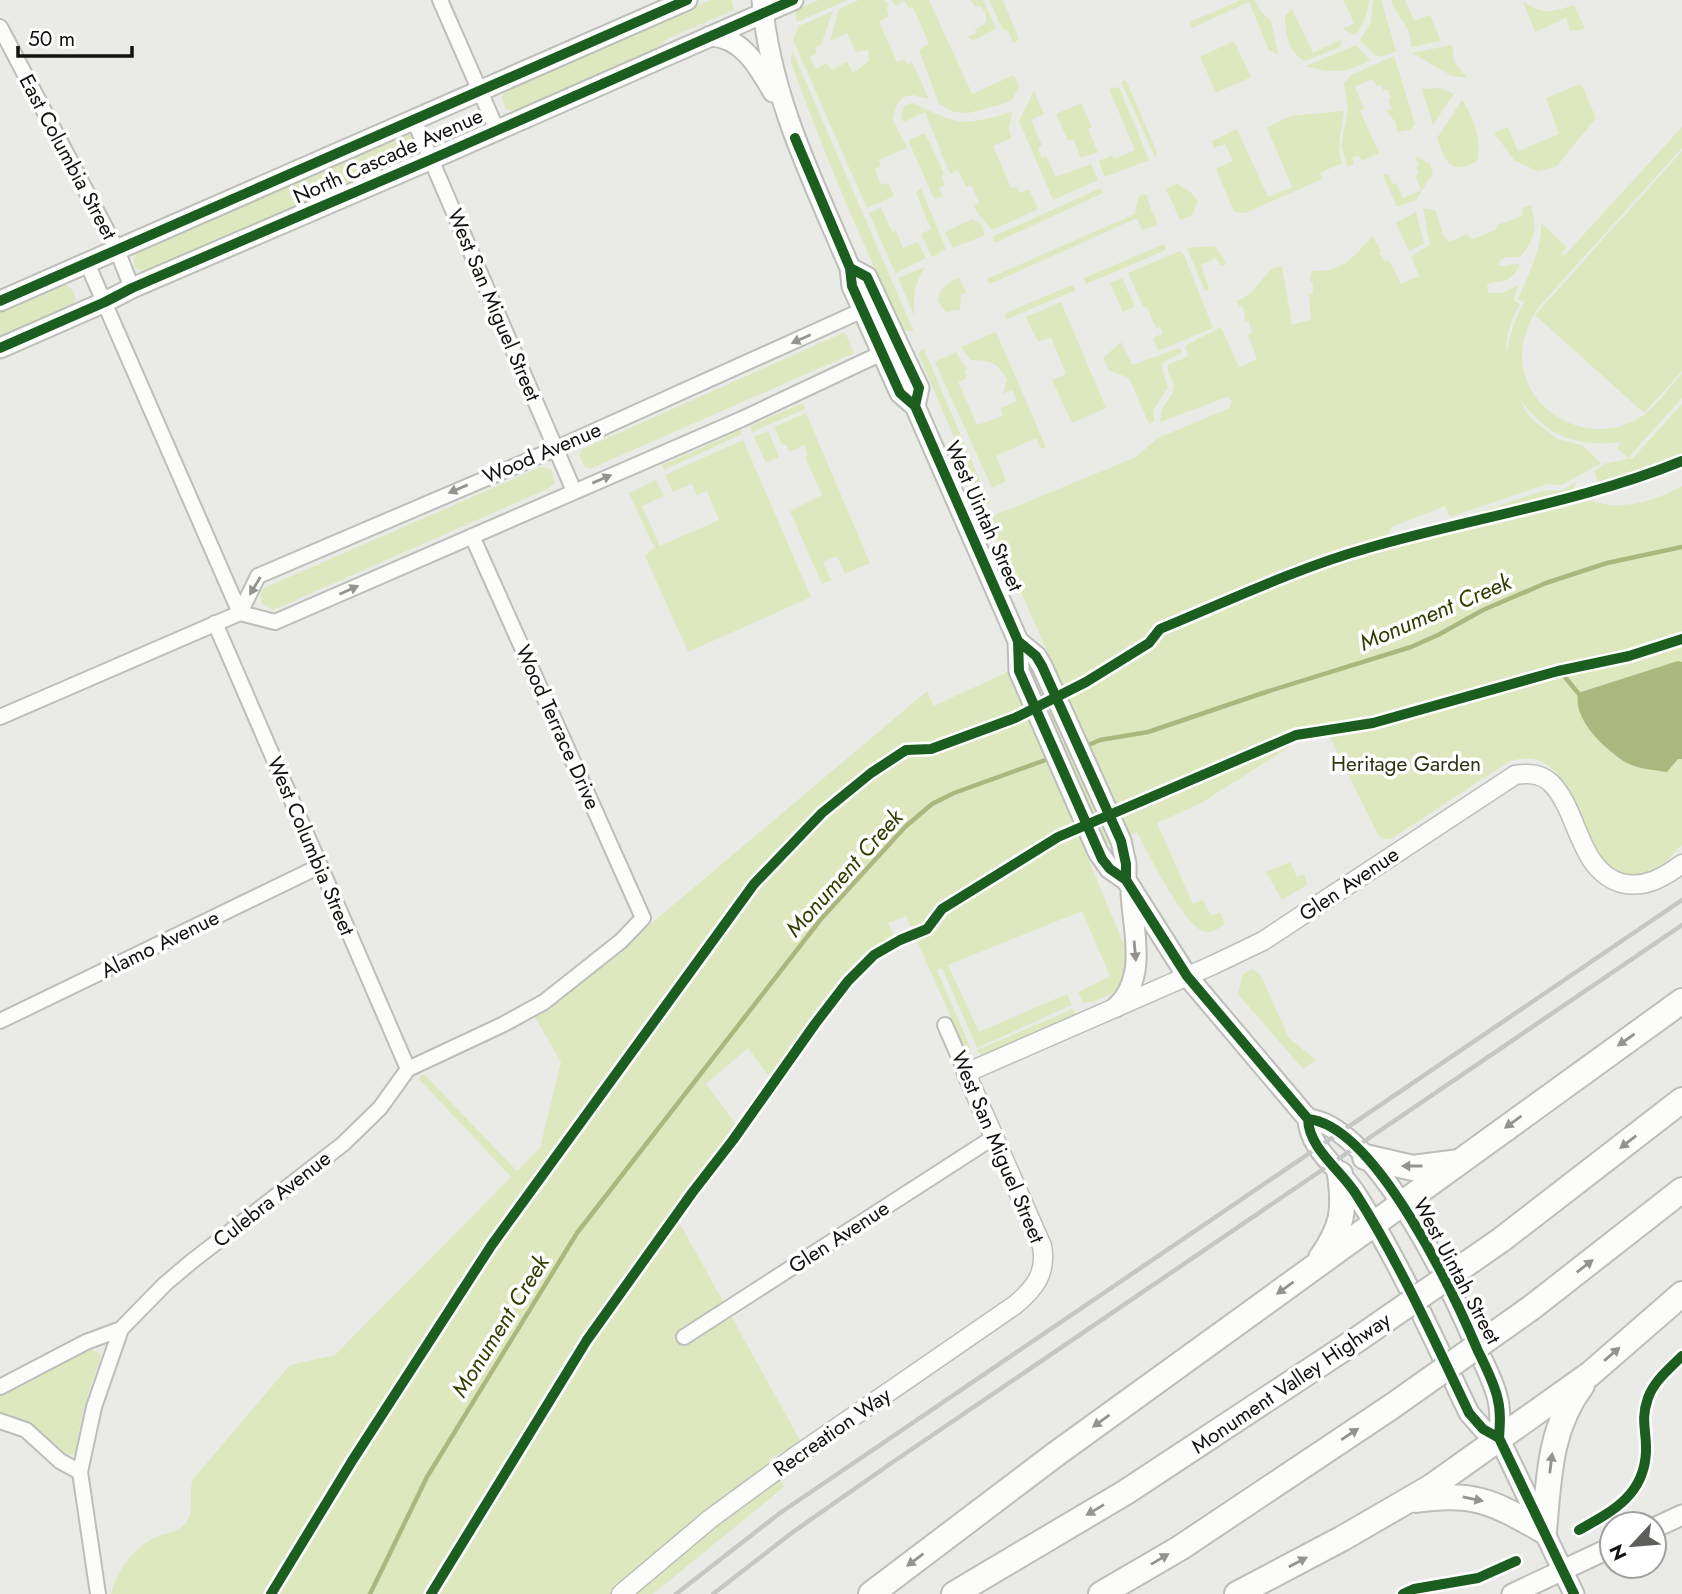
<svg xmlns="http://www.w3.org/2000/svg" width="1682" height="1594" font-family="Jost,sans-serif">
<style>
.green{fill:#dde8bf}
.water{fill:#aab880}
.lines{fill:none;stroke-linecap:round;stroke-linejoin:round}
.stream{stroke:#aab880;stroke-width:4.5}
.minor-casing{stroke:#bdbdba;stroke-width:18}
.tertiary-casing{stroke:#bdbdba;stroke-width:21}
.secondary-casing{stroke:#bdbdba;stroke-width:23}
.motorway-casing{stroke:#bdbdba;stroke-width:28}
.minor{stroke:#fcfcfb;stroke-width:14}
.tertiary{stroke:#fcfcfb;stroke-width:18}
.secondary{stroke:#fcfcfb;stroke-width:19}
.motorway{stroke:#fcfcfb;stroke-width:24}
.rail{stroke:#c5c6c5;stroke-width:4.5}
.motorway-bridge-casing{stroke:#bdbdba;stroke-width:28;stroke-linecap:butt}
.motorway-bridge{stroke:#fcfcfb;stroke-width:24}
.cycleway-casing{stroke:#fff;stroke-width:15}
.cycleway{stroke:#1b5e20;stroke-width:10}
.oneway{fill:#939391}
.labels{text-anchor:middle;stroke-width:7;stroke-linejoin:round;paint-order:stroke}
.street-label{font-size:21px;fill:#121310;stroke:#fff}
.park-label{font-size:21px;fill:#2d3513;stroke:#fff}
.water-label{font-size:23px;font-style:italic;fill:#323e00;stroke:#fff}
</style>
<rect width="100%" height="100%" fill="#eaebe6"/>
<path class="green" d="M711,0H732L734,10L669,38L644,57L517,112L506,109L502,97L506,90Z
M819,0H848L797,22L795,10Z
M859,0H885L888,4L887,10L889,16L879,22L897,62L904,59L907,65L912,62L929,99L913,95L903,97L896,106L893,120L907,148L879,160L881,166L875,169L881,185L888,183L894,196L867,208L793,40L799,26L833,11L821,45L815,48L817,53L810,57L816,69L827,63L831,70L847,62L853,73L869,61L868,50L856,52L847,33L830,41L839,9Z
M892,0H929L972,94L1014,75L1019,86L1013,99L1003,104L968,113L954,112L939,104L919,50L929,44L913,7L909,8L905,1L895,6Z
M971,0H983L996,28L973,41L968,37L976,33L975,29L985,24C987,17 986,11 980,6L975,7Z
M989,0H1003L1019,39L1013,43L1008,31L1002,28Z
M1241,0H1255L1261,12L1271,21L1278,54L1269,50L1249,2L1192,28L1190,22Z
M1343,0H1369C1368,14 1364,24 1355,35L1342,29L1354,23Z
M1373,0H1381L1396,51L1381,57L1375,55L1360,40L1371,22Z
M1391,0H1405L1414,21L1430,15L1441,41L1411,47C1412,25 1398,20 1391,0Z
M1523,1C1543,16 1551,12 1574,5L1585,29L1570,31L1566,18L1535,32Z
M1292,9L1313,53L1342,39L1340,47L1305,61C1289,54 1285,32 1285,16Z
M1234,41L1251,77L1216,93L1200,57Z
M1356,45L1370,60C1346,73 1333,74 1306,66Z
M1452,45L1454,61L1467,78L1452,76L1412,53Z
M792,50L914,332L904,330C861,243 824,153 791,62Z
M1394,56L1415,124L1410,130L1397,132L1396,123L1387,111L1392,109L1388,100L1391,98L1387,89L1383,90L1381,85L1377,86L1373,79L1355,87L1364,109L1360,111L1379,153L1362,161L1358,155L1352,158L1354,164L1348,167L1341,146L1348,109L1344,83L1351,75Z
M1126,80L1156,150V159L1121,82Z
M1578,85L1582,86L1596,118L1556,167L1537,171L1514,160L1494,133L1508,127L1518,151L1559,134L1546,98Z
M1119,87L1149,160L1105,177L1099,161L1112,155L1114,159L1135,150L1109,89Z
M1440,88L1454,94L1433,125L1422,89Z
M1034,91L1044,114L1031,120L1042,145L1038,148L1042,158L1046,156L1056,177L1091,164L1098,180L1053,200L1019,121Z
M1462,100C1474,118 1482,140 1477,161C1450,176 1445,161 1437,138Z
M913,103C960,125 960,127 1012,112L1009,129L1011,138L993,146L1011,188L1016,187L1020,193L1029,189L1038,209L992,230L978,214L974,205L979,202L971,185L966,187L958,170L950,174L925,112L904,122L901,117L904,106Z
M1081,103L1092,127L1088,129L1098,152L1081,158L1073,139L1068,141L1056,114Z
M1344,111C1342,130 1336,144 1342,163L1320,173L1322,179L1245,213L1234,212L1216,169L1233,161L1225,144L1214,148L1212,141L1237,129L1268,197L1292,187L1267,128L1290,116Z
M1682,127V148L1537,309C1529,323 1522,338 1522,355C1522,412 1587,446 1636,420C1654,410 1668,389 1682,374V398L1628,458L1617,448L1621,442C1578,448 1545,436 1521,400L1526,412L1539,425L1558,439L1582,445L1601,463L1562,485L1547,484L1450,517L1445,506L1391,527L1388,536L1439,526L1542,491L1563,490L1577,481L1572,492C1611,514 1644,506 1682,486V845C1671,853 1667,865 1655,871C1603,898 1576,810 1559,776C1545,759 1532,755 1510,761L1391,839H1383L1378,835L1324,725L1201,803L1157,823L1193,904L1203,900L1211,916L1220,912L1225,924C1219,928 1213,933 1205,932C1185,928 1147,851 1137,832L1086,854L1128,954L1123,988L1093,1002L1083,1003L1078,992L1110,976L1082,911L948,965L979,1032L1067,994L1072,1005L977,1048L942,968L937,970L970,1047L965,1049L906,916L888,923L895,938L832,991L770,1078L748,1048L706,1084L737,1125L693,1180L703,1192L679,1222L801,1442L769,1459L784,1487L653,1594H111C117,1570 135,1545 159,1536C169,1532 181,1531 187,1521C195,1508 187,1491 194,1478L290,1365L335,1355L511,1177L418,1078L424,1074L517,1171L540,1148L561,1062L535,1017L557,1003L927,691L934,706L1048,653L990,523L993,516L1136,457L1158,438L1230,408L1232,401L1227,397L1160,422L1162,409L1172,394L1174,385L1168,371V365L1188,356L1185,346L1221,327L1239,367L1257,359L1248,335L1252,333L1249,321L1246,322L1244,317L1245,313L1242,305L1239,306L1237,301L1250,294L1271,269L1282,266L1292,324L1311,320L1309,294H1313V282H1310L1312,271C1343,272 1353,258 1372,236L1381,251L1379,252L1385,262L1389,260L1401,284L1419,276L1411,256L1430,245L1423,208L1435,210L1444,237L1450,242L1466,234L1473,239L1496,230L1497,225L1522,216L1523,208L1531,205C1537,230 1536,238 1520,257H1507L1500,260L1499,265L1505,267L1514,263L1520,265C1508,285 1507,279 1487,284L1488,293H1502L1518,285L1514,300L1520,304C1512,320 1504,336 1507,354C1510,333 1515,317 1526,299L1522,302L1518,299C1527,277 1543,247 1541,223L1567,247L1562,253L1564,256Z
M925,133L944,173L942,177L945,185L939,188L943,197L934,199L909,142L911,139Z
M407,134L414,136L419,147L415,157L149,273L135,268C132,259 135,254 142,249Z
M1682,151V371L1644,413L1535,315Z
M1415,156L1430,164L1433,173L1416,200L1397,207L1383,175L1388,174L1393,184L1396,183L1403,198L1421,190L1415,175L1419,173L1416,167L1419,165Z
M1177,184L1192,193L1198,201L1192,215L1180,220L1166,189Z
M921,188L946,249L932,257L921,234L931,229L916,193Z
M1101,188L1103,193L995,243L992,237Z
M1144,194L1147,195L1151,210L1157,221L1156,225L1142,231L1137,218L990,284L987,279L1135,214L1138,197Z
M881,207L892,232L896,231L903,248L918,242L926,258L895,273L869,213Z
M1416,212L1424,244L1409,251L1396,223Z
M973,219L980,223L985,235L953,248L945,232Z
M1164,244L1166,250L1086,284L1084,278Z
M1216,246L1226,264L1221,266L1216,258L1201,265L1209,289L1205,291L1187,248Z
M1180,251L1184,255L1213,328L1158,351L1153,338L1163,333L1160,327L1156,328L1147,307L1143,306L1128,273Z
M925,267C915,284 912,296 915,317L898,278Z
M959,278L966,293L961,295L960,310L946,312L938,301C939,287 947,283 959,278Z
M1122,278L1135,306L1123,312L1110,283Z
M64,284C76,290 77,297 72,308L0,339V312Z
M1072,285L1076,290L1005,320L1006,313Z
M1061,302L1106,408L1072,423L1052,380L1066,374L1051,337L1038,342L1026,317Z
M845,332L854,353L590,469L584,466L579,455L583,449Z
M996,332L1046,447L1041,449L1036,438L996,456L1006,481L992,488L935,362L956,352L967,369L964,371L967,378L958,382L977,425L1003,416L1001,408L1017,401L1012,390L1003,394L1007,380C999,363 990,360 971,360L961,347Z
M1121,342L1132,365L1180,348L1182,353L1163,362L1162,368L1168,387L1153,411L1154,421L1149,424L1129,378L1109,370L1103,358Z
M924,349L990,504L982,503L918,353Z
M803,403L805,409L752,432L750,426Z
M1682,404V456L1629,476L1599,484L1594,471L1606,463L1633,458Z
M806,413L870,563L845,574L837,556L823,562L831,580L822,584L790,511L822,495L805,457L808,455L804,445L790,452L786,445L782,444L774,427Z
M741,430L742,434L664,470L662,465Z
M768,431L779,457L766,463L754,437Z
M743,440L811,597L688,652L645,556L654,547L629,493L656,480L664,496L642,506L660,546L719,520L707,491L697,495L692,484L673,492L665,475Z
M541,467L551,469L555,483L547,489L273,610L262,604L260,595L264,588Z
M1290,862L1297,877L1304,874L1307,885L1282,900L1266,872Z
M1253,969L1261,976L1289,1038L1316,1060L1303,1069L1238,994L1242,975Z
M1073,1009L1076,1015L981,1055L977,1050Z
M90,1349L100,1353L101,1358C89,1389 79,1418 77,1451L71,1455L65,1454L41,1431L0,1412V1393Z"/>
<path class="water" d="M1678,661L1682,662V759H1678L1667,772C1654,770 1637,769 1625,762C1604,748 1573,720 1578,693Z"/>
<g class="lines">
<path class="stream" d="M1565,677L1578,693
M1086,746L1100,740L1148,732L1266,692L1411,647L1438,635L1483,610L1546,583L1607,563L1682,547
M370,1594L427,1477L577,1233L821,919L905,827L932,804L954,793L1051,758"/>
<g class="minor-casing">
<path id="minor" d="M440,0L497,130
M0,27L117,250L132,288
M414,120L574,491
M87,263L240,613
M240,613L258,576L555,449L863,310
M215,623L408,1069
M0,717L240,613L275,622L742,419L882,353
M0,1021L320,866
M945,1025L966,1073
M684,1337L994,1137
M0,1387L86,1342L121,1329
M0,1421L26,1430L60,1461L80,1472
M98,1594L80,1472L94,1407L121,1329L165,1284L191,1262L343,1144L380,1108L408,1069L504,1024L544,1002L621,941L643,918L472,536"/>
</g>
<g class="tertiary-casing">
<path id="tertiary" d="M621,1594L710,1519L793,1458L1015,1305C1035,1288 1047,1273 1042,1246L966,1073L1213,965L1263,941L1515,775C1528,773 1540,773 1551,783C1579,811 1578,870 1621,883C1645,889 1664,877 1682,864"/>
</g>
<g class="secondary-casing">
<path id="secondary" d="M762,0C770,96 813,181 850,268L852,286L900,393L915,406L1018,641L1019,671L1098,852L1110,869L1126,880L1187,976L1308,1119C1309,1149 1340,1169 1356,1194C1400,1263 1434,1340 1469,1413L1483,1429L1499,1438
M710,36C742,37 758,66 773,92
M850,268L867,277L900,348L919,388L915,406
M0,301L687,0
M0,348L105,302L132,288L432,159L793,0
M1018,641L1036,656L1042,666L1121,841L1126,864V880
M1116,1007C1148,978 1133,931 1131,893
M1308,1119C1376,1126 1454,1294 1478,1351C1485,1365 1493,1381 1497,1396C1501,1410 1500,1424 1499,1438L1574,1594
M1654,1528L1682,1515
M1512,1594L1612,1547"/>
</g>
<g class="motorway-casing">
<path id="motorway" d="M1365,1157L1413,1168L1459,1162
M1501,1240L1682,1100
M1321,1258C1343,1227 1345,1210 1340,1174
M1531,1308L1682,1190
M1416,1500C1475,1491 1494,1503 1544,1531C1549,1478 1549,1429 1582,1385
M871,1594L1056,1454L1682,1001
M954,1594L1126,1492L1358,1339
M1101,1594L1180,1548L1391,1407
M1237,1594L1343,1538L1431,1487L1590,1374L1682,1294"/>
</g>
<use href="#minor" class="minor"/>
<use href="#tertiary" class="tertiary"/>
<use href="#secondary" class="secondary"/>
<use href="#motorway" class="motorway"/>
<path class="rail" d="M676,1594L780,1513L1682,900
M713,1594L793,1532L890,1464L1682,925"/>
<g class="motorway-bridge-casing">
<path id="motorway-bridge" d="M1358,1339L1501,1240
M1391,1407L1531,1308"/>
</g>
<use href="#motorway-bridge" class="motorway-bridge"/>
<g class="cycleway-casing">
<path id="cycleway" d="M795,138L850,268L852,286L900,393L915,406L1018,641L1019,671L1102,859L1110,869L1126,880L1187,976L1308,1119C1309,1149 1340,1169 1356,1194C1400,1263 1434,1340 1469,1413L1483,1429L1499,1438
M850,268L867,277L900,348L919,388L915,406
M0,301L687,0
M0,348L105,302L132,288L432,159L793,0
M1018,641L1036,656L1042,666L1121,841L1126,864V880
M1308,1119C1376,1126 1454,1294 1478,1351C1485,1365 1493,1381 1497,1396C1501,1410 1500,1424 1499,1438L1574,1594
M1579,1530C1613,1511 1644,1495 1646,1452C1647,1431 1640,1421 1648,1398C1654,1381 1669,1369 1682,1356
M271,1594L352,1461L491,1246L754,884L822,813L871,773L906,750L931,749L1015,718L1086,682L1149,643L1160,629C1228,601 1297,568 1368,548C1472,518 1582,502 1682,461
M431,1594L587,1340L692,1193L733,1140L815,1024L848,981L874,955L900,940L927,929L942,909L1058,837L1296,735L1373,723L1558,671L1629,656L1682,639
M1403,1594L1414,1589L1478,1578L1516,1561"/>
</g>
<use href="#cycleway" class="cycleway"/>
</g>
<defs><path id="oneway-solid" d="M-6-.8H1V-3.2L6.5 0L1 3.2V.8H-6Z" transform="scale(1.75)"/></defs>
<g class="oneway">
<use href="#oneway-solid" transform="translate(801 339) rotate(156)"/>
<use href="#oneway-solid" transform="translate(602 479) rotate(-23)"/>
<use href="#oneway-solid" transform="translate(458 489) rotate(157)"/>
<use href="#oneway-solid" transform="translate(255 586) rotate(121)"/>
<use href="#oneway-solid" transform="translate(349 590) rotate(-24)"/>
<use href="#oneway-solid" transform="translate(1135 951) rotate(85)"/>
<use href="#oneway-solid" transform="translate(1626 1040) rotate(145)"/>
<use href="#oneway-solid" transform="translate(1513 1122) rotate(144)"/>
<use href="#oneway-solid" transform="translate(1628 1142) rotate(142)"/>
<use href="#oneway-solid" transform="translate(1412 1166) rotate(-180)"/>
<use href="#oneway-solid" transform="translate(1585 1266) rotate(-38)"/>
<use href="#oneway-solid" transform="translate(1285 1288) rotate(144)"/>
<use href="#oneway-solid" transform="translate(1612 1354) rotate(-41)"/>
<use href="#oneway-solid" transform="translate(1101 1421) rotate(144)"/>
<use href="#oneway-solid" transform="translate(1350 1434) rotate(-34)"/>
<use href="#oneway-solid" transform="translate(1551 1463) rotate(-83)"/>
<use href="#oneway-solid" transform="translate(1473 1499) rotate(12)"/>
<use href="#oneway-solid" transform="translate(1095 1510) rotate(149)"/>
<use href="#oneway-solid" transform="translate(1160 1559) rotate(-31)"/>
<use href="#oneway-solid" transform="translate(915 1560) rotate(143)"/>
<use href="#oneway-solid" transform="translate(1298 1562) rotate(-28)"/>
</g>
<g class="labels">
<g class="street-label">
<text transform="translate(388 156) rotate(-24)" y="7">North Cascade Avenue</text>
<text transform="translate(68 157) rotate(62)" y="7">East Columbia Street</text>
<text transform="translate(494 305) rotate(67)" y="7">West San Miguel Street</text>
<text transform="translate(542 453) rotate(-23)" y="7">Wood Avenue</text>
<text transform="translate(984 516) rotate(66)" y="7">West Uintah Street</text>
<text transform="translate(558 727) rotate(66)" y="7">Wood Terrace Drive</text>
<text transform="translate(311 846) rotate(67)" y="7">West Columbia Street</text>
<text transform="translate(1349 884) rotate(-34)" y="7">Glen Avenue</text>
<text transform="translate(160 944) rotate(-26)" y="7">Alamo Avenue</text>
<text transform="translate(998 1147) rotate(67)" y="7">West San Miguel Street</text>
<text transform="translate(272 1199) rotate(-38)" y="7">Culebra Avenue</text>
<text transform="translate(839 1237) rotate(-33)" y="7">Glen Avenue</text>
<text transform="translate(1457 1271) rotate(62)" y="7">West Uintah Street</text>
<text transform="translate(1291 1383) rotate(-34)" y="7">Monument Valley Highway</text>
<text transform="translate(832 1432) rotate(-35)" y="7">Recreation Way</text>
</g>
<g class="park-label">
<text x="1406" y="771">Heritage Garden</text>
</g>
<g class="water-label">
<text transform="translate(1435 612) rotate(-23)" y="8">Monument Creek</text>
<text transform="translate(844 873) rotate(-48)" y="8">Monument Creek</text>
<text transform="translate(500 1326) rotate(-58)" y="8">Monument Creek</text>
</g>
</g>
<g transform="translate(1633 1545) rotate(244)"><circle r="33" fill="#ffffff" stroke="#a0a19f" stroke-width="2"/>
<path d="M0-5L12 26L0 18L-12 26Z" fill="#5e5f5b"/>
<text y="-10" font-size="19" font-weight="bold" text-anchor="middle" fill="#121310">N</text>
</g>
<path d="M18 46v10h114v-10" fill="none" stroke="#121310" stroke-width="3.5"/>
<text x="28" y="46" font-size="21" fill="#121310" stroke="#ffffff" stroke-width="5" paint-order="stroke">50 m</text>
</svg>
